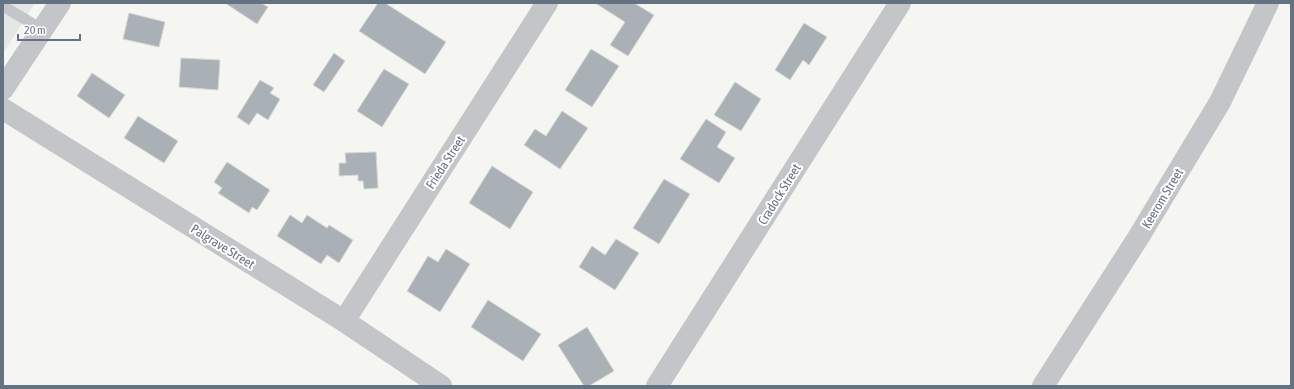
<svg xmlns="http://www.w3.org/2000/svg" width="1294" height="389" font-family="'Asap Condensed',sans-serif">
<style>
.built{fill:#e5e7e5}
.building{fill:#a9b0b6;stroke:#d6d7d4}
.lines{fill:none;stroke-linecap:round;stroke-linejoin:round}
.lane{stroke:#c3c5c9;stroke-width:11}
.street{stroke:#c3c5c9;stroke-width:22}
.labels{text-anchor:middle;stroke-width:4;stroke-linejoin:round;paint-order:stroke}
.street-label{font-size:13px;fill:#657282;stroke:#fff}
</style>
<rect width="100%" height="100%" fill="#f5f5f2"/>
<path class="built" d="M3,3H35L4,52L3,51Z"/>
<path class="building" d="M225,3H261L268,7L257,24Z
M378,3H385L446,42L425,74L359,31Z
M595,3H634L654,15L628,56L610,45L625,22Z
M129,13L165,22L159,47L123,39Z
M804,23L827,37L809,65L803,60L790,80L775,70Z
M591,49L619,66L592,107L565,90Z
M334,53L345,61L324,92L313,85Z
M181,58L220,60L218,90L179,87Z
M384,69L409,84L382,127L357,111Z
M92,73L125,95L109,118L77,96Z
M260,80L274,88L270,93L280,99L268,120L257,113L249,125L237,117Z
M735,82L761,99L741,131L714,115Z
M562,111L588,128L560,169L524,145L535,129L546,136Z
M138,116L178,141L164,163L124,138Z
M706,119L726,132L717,147L735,158L719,183L680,159Z
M376,152L378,188L364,189L363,181H358V175L339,176V163H346L345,153Z
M227,162L270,190L257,210L252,207L249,213L218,193L222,188L214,182Z
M492,166L533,192L510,229L469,203Z
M664,179L690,194L659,244L633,228Z
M290,215L302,223L307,215L327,228L329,225L353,240L339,263L327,255L321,264L277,236Z
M616,239L639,253L615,290L579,267L592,246L605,255Z
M446,249L470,264L440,312L407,291L428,256L438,262Z
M488,300L541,334L523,361L471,327Z
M587,327L614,371L589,386H584L558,345Z"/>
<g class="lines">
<path class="lane" d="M3,6L43,30"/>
<path class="street" d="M3,89L60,3
M3,109L344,321L441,386
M344,321L547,3
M657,386L900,3
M1043,386L1138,238L1220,102L1268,3"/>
</g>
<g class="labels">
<g class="street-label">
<text transform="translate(445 162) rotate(-57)" y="5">Frieda Street</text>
<text transform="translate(779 194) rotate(-58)" y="5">Cradock Street</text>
<text transform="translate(1162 198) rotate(-59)" y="5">Keerom Street</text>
<text transform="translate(223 246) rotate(32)" y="5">Palgrave Street</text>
</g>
</g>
<rect width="1294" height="389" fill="none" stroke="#657282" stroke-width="8"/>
<path d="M18 34v6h62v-6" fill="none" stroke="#657282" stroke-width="2"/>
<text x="24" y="34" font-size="12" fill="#657282" stroke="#ffffff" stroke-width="3" paint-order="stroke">20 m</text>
</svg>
